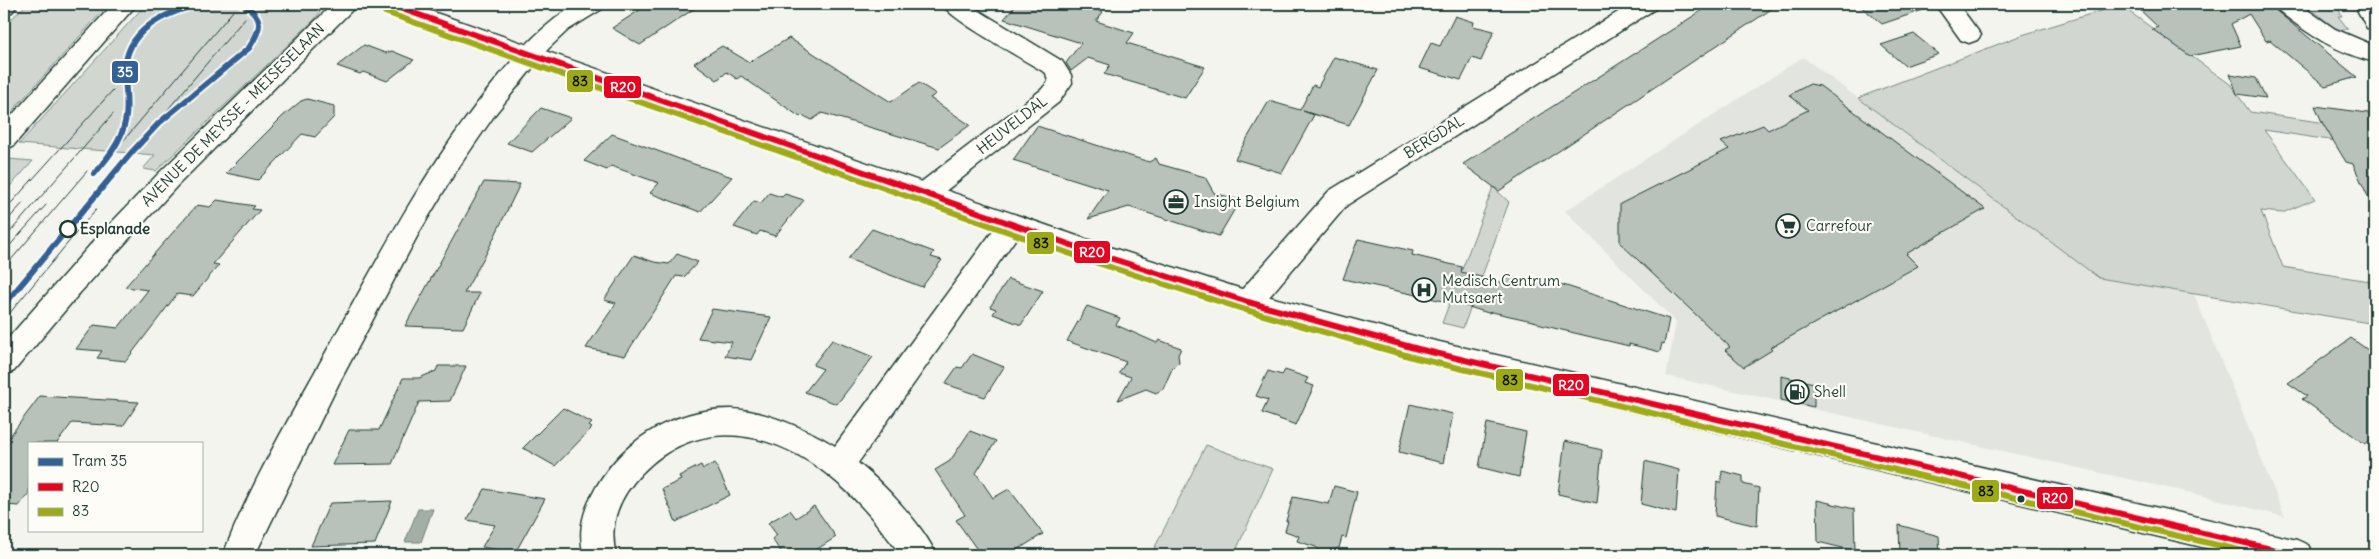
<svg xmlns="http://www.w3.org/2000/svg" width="2379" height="559" font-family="Delius,sans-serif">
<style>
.built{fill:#e2e5df}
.green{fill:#d1d6d1;stroke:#788a82}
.water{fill:#a3aea7;stroke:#6e8179}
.building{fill:#b9c1bb;stroke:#1f3d34}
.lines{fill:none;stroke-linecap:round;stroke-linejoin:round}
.minor-casing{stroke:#1f3d34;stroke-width:3}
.secondary-casing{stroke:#1f3d34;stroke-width:3}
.trunk-casing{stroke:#1f3d34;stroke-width:3}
.minor{fill:#fdfcf7;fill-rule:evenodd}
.secondary{fill:#fdfcf7;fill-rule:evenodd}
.trunk{fill:#fdfcf7;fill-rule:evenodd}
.tram{stroke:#1f3d34;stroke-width:1}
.bus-1-casing{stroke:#fdfcf7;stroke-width:10}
.bus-2-casing{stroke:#fdfcf7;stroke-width:10}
.bus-1{stroke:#e40521;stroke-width:6}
.bus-2{stroke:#9eaa15;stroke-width:6}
.tram-1-casing{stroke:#fdfcf7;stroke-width:10}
.tram-1{stroke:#336195;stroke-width:6}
.stop-dot{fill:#fdfcf7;stroke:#1f3d34;stroke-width:2.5}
.bus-dot{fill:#1f3d34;stroke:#fdfcf7;stroke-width:2}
.labels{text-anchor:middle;stroke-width:4.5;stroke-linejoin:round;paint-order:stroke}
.street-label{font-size:15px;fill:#1f3d34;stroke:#fdfcf7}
.poi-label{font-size:15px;fill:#1f3d34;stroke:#fdfcf7;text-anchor:start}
.stop-label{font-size:15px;font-weight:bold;fill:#1f3d34;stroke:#fdfcf7;text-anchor:start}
.line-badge{stroke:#fdfcf7;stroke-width:2}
.badge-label{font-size:14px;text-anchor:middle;font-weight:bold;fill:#fff}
.pale-badge-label{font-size:14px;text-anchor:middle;font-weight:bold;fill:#111}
</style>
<rect width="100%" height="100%" fill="#f4f4ef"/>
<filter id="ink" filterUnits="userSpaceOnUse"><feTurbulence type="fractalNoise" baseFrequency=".02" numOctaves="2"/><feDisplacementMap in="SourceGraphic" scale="10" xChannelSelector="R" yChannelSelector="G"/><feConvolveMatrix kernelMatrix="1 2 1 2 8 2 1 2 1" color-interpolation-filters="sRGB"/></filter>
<g filter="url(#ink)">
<path class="built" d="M1803,57L2099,278L2194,294L2285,517L2204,496L1666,376L1676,322L1565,211Z"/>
<path class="green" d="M27,4H109L4,120V26Z
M146,4H320V12L315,19L156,171L143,169L155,155L19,144Z
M2305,4L2338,8L2342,16H2338L2348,29L2338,31Z
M2120,5L2230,84L2250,112L2375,130V147L2264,130L2315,199L2282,213L2261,211L2283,267L2375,282V324L2099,278L1858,98L2022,35Z
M8,159L33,161L4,193V165Z
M1493,187L1509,202L1463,328L1442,323Z
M1206,445L1273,469L1234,555H1151Z"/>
<path class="water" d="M418,509H433L421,542H405Z"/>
<path class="building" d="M649,4H701L640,45L612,28Z
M1017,4H1074L1103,12L1096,21L1134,33L1127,43L1205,67L1185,98L1104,74L1110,65L1088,58L1071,71L1066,63L1081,43L1004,19Z
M1712,4H1779L1499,191L1463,164Z
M1858,4H1931L1932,7L1882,24Z
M2164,4H2268L2357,77L2325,86L2270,40L2266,41L2249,14L2231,24L2241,46L2190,56L2152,29L2158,27L2139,9Z
M1455,16L1474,22L1473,26L1494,31L1481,61L1472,58L1461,80L1419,68L1431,43L1440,46Z
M1914,34L1939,54L1905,66L1881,45Z
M789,38L891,102L919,83L936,94L930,98L970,125L939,148L822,113L812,120L802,115L800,117L741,76L737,79L727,72L717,80L694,63L722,46L749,62Z
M364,45L385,53L392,51L414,60L387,81L363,72L360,74L337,66Z
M1334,57L1378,70L1349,125L1303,111L1314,115L1282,173L1235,159L1269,101L1300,110L1313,85L1318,87Z
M2230,74L2256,78L2266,98L2237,94Z
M1810,84L1820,86L1985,209L1906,254L1918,266L1770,348L1772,350L1744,367L1725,350L1730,347L1620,243V204L1729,149L1721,142L1763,125L1768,130L1808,110L1789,95Z
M307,99L334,106V117L315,137L302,134L258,180L226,173L283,116L301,101Z
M2315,106L2368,113L2375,128V212L2353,164L2346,162L2323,124Z
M541,108L571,118L532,152L507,143Z
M1037,126L1149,162L1156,158L1159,164L1205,177L1214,193L1240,200L1219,236L1129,207L1088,219L1108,190L1013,160Z
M612,134L682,160L732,177L700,212L650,193L659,183L611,166L607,170L584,161Z
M484,182L520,184L486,254L464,293H480L463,328L405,326Z
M769,193L782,197L785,194L804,200L775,236L760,231L757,235L734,227L754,201L761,203Z
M217,200L255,206L252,209L260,210L213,264L219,265L193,296L177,294L126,361L97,358L102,351L76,349L94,325L118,328L148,290L125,287L197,205L210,207Z
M872,229L934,252L931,257L942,260L922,287L848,259Z
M1358,239L1413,251L1412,255L1462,267L1461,272L1504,283L1506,276L1526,282L1528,278L1549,284L1554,282L1669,319L1664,344L1662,343L1660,352L1629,344V346L1541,325L1537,322L1492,312L1488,313L1466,306L1343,279Z
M677,254L698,262L684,277L676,276L625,356L586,348L616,303L604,300L634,255L654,262L669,264Z
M1008,279L1043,291L1021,325L993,314L996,309L990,307Z
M1087,306L1120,318L1116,325L1157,343L1159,340L1181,348L1178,355L1179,362L1172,369L1163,389L1156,393L1146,389L1118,400L1131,377L1119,373L1126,362L1067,341Z
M712,309L771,317L751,360L725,356L732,342L698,338Z
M2351,338L2375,355V437L2365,444L2302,399L2307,396L2288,383Z
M832,340L873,357L837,404L805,392L823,369L813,365Z
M972,354L1004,367L985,397L945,384L957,367L962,368Z
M438,366H466L450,401L419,402L392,464L332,465L349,430H379L403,378H419L436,371Z
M1285,370L1308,378L1305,383L1314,386L1296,425L1262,413L1268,400L1256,396L1268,371L1282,375Z
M1781,376L1814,383V407L1781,400Z
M40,396L139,402L123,426L72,423L57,443H29V493L19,506L4,505V444Z
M1410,404L1453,414L1443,463L1399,452Z
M563,408L592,423L589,426L592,428L555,466L523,448Z
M1487,423L1526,432L1519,477L1479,467Z
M970,431L996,441L976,473L993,498L1009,489L1043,534L1009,555H981L956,520L965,515L935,470L950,461Z
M1565,441L1602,450L1597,503L1558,494Z
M1645,461L1679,470L1676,513L1641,504Z
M715,463L730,495L676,522L662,489L681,480L679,476L701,465L703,469Z
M1722,471L1743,476V484L1759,488L1757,526L1715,516L1717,481L1721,483Z
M1334,486L1357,492L1346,538L1342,537L1339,548L1322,553L1316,547L1297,541L1299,536L1285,531L1288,521H1286L1293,497L1329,504Z
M485,489L545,499L515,553L482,547L495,525L467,520Z
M1817,500L1854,509L1855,551L1818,542Z
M392,501L375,544L311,546L330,503Z
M814,506L836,537L808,555H783L772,539L777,535L768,523L790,510L796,518Z
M1899,525L1939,536L1940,555H1900Z"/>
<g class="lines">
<g class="minor-casing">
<path id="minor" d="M333,4H358L177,186L78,295L14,371L4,375V343L91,244L159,173Z
M577,4H605L602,9L568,30L548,49L496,113L456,171L420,231L338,385L255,555H223C251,482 293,412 331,343C381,253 429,161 495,81C520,50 543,24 577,4Z
M942,4H968L1062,61L1071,75L1072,83L1059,102L934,200L925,203L916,200L912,193L916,186L1041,90L1048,82L1046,73C1025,60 951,20 942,4Z
M1631,4H1658L1655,9L1347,205L1258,310L1248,313L1238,310L1234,302L1238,294L1329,191Z
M1935,4H1958L1981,35L1977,40L1969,43L1961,40Z
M2274,4H2299L2335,29L2375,46V62C2337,53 2307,34 2277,9Z
M2354,4H2375V30L2367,28Z
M1012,214L1021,217L1025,224L1021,231L858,463C882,482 925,527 936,555H901C882,530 863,505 839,484C780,432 702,412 642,473C619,497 608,523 616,555H584C578,534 582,516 591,497C617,443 672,408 732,409C763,410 809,430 835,446L1003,217Z"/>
</g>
<g class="secondary-casing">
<path id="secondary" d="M377,4H410L1100,244L1248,291L1418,337L2297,540L2308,545L2313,555H2236L1418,361L1248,313L1081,259L380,9Z"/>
</g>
<g class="trunk-casing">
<path id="trunk" d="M4,4H18L12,12L4,14Z
M113,4H137L13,146L4,149V124Z"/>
</g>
<use href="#minor" class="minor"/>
<use href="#secondary" class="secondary"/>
<use href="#trunk" class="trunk"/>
<path class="tram" d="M132,152L245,18
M102,166L233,11
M4,211L113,90
M4,224L23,203
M4,239L113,114
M4,252L46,205
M4,268L87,171
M4,320L96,209"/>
<g class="bus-1-casing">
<path id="bus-1" d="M388,4L1091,252L1248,302L1418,349L2297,555"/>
</g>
<g class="bus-2-casing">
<path id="bus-2" d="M385,12L1088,260L1246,310L1416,358L2260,555"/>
</g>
<use href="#bus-1" class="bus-1"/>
<use href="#bus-2" class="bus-2"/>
<g class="tram-1-casing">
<path id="tram-1" d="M94,174C107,159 121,142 125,122C129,106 125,89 125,72C125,30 164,13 200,4
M4,305L132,152L159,123L249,48C262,28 265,17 242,4"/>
</g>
<use href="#tram-1" class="tram-1"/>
</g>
</g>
<defs>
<g id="office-ring" transform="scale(1.25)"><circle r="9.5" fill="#fdfcf7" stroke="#1f3d34" stroke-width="1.5"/><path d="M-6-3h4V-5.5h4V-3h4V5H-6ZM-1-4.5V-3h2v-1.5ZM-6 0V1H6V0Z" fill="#1f3d34"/></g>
<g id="supermarket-ring" transform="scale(1.25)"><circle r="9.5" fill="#fdfcf7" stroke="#1f3d34" stroke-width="1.5"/><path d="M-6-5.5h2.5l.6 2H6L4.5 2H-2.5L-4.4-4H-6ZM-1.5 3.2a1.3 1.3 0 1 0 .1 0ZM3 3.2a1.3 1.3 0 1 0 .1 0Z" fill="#1f3d34"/></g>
<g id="hospital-ring" transform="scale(1.25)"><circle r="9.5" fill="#fdfcf7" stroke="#1f3d34" stroke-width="1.5"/><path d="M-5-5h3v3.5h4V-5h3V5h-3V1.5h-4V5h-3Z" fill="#1f3d34"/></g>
<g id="fuel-ring" transform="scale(1.25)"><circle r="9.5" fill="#fdfcf7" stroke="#1f3d34" stroke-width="1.5"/><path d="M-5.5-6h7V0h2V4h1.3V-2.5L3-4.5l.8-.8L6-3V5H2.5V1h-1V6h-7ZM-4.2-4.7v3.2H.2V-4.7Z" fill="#1f3d34"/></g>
</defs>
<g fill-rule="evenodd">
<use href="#office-ring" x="1176" y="202"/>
<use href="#supermarket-ring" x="1788" y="226"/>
<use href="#hospital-ring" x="1424" y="290"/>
<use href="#fuel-ring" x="1797" y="392"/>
</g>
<circle class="stop-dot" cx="68" cy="229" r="8"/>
<circle class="bus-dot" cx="2021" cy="499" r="4.5"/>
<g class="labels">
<g class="street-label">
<text transform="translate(233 115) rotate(-45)" y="5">AVENUE DE MEYSSE - MEISESELAAN</text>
<text transform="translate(1012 125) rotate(-38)" y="5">HEUVELDAL</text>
<text transform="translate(1434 137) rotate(-32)" y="5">BERGDAL</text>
</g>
<g class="poi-label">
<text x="1194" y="207">Insight Belgium</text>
<text x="1806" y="231">Carrefour</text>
<text x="1442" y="286">Medisch Centrum<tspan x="1442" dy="17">Mutsaert</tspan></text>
<text x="1814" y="397">Shell</text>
</g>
<g class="stop-label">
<text x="80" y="234">Esplanade</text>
</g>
</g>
<g class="line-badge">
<rect x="111" y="60" width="28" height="24" rx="5" fill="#336195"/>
<rect x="566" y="69" width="28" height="24" rx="5" fill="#9eaa15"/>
<rect x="603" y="75" width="39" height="24" rx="5" fill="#e40521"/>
<rect x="1026" y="231" width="29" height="24" rx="5" fill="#9eaa15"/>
<rect x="1073" y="240" width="38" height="24" rx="5" fill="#e40521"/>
<rect x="1495" y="368" width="29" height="24" rx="5" fill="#9eaa15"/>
<rect x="1552" y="373" width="38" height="24" rx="5" fill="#e40521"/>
<rect x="1971" y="479" width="29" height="24" rx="5" fill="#9eaa15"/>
<rect x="2036" y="486" width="38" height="24" rx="5" fill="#e40521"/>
</g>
<g class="badge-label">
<text x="125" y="77">35</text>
<text x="623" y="92">R20</text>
<text x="1092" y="257">R20</text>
<text x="1571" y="390">R20</text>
<text x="2055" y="503">R20</text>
</g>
<g class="pale-badge-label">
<text x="580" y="86">83</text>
<text x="1041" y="248">83</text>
<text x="1510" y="385">83</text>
<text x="1986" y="496">83</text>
</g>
<rect width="2379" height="559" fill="none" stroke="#fdfcf7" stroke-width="20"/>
<rect x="10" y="10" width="2359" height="539" fill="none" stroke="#1f3d34" stroke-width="2" filter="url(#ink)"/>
<rect x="28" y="442" width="175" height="90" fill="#fdfcf7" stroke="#a4b0a9"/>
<rect x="38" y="458" width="25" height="8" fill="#336195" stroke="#a4b0a9"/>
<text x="72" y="466" font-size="15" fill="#1f3d34">Tram 35</text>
<rect x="38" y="483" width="25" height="8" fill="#e40521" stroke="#a4b0a9"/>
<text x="72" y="492" font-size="15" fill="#1f3d34">R20</text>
<rect x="38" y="508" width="25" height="8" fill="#9eaa15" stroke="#a4b0a9"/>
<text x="72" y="516" font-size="15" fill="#1f3d34">83</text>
</svg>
